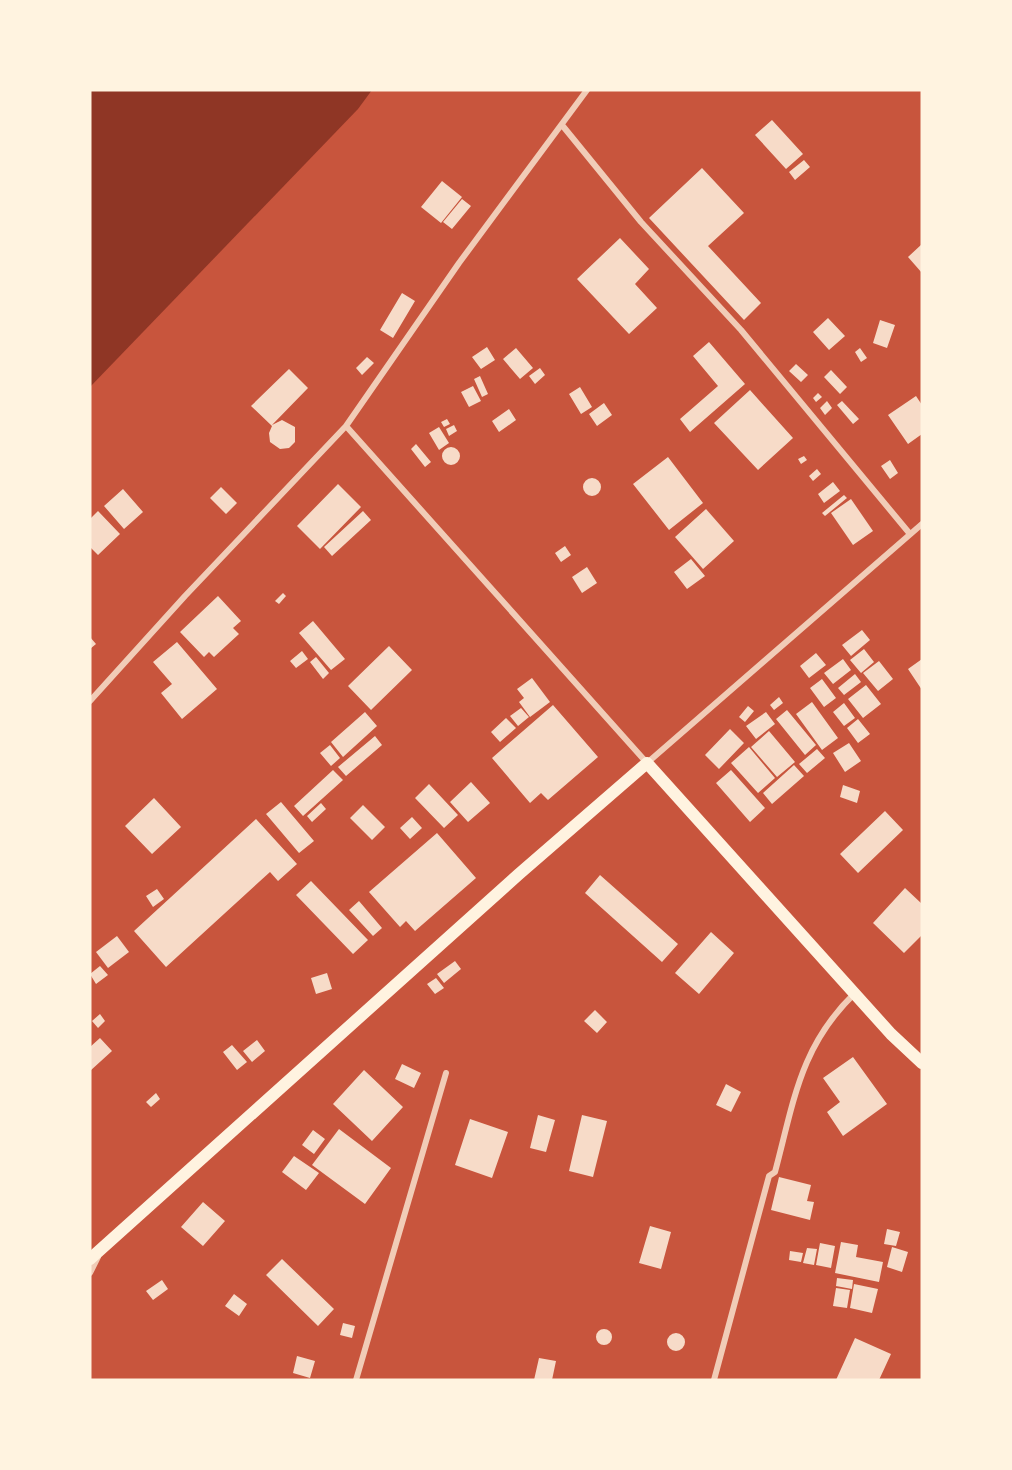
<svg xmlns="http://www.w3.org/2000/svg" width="1012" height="1470" font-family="Spectral,serif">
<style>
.water{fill:#8f3625}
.building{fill:#f7dbc8}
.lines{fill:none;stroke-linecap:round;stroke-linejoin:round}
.minor{stroke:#f1ccb7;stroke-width:6}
.secondary{stroke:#fff3e0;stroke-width:12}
</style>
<rect width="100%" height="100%" fill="#c8553d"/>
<path class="water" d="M90,90H372L358,109L90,387Z"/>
<path class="building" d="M772,120L803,154L786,169L755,135Z
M804,160L810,167L795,180L789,172Z
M702,168L744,213L708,246L761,303L744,320L649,218Z
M442,181L462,197L441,223L421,207Z
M462,199L471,206L452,229L443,222Z
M620,238L649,269L635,284L657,308L629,334L577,279Z
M922,244V273L908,257Z
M402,293L415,301L393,338L380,330Z
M828,318L845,336L829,350L813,332Z
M880,320L895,325L887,348L873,343Z
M709,342L745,384L690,432L680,419L718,386L693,356Z
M487,347L495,360L481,369L472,357Z
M516,348L533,368L520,379L503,359Z
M860,348L867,358L861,362L855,352Z
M367,357L374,363L362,375L356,368Z
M796,364L808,375L801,382L789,371Z
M540,368L545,375L535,384L529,376Z
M289,369L308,388L272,425L282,420L295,427V442L289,448L280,449L270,442L269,433L272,426L251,406Z
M831,370L847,387L840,394L824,377Z
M480,376L488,394L482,397L474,379Z
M473,386L481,401L469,407L461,392Z
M580,387L592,407L581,414L569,394Z
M750,390L793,438L758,470L714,423Z
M818,393L822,397L816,402L813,398Z
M916,396L922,405V434L908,444L888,415Z
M827,401L832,408L825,415L820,408Z
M842,401L859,419L853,424L837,405Z
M604,403L612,415L597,426L589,414Z
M509,409L516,420L499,432L492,421Z
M447,419L450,424L444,427L441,422Z
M454,425L457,431L449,436L446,429Z
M439,427L449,443L439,450L429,433Z
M416,444L431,462L425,467L411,449Z
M442 456a9 9 0 1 1 18 0a9 9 0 1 1-18 0Z
M804,456L807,460L801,464L798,459Z
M668,457L703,503L669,530L633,484Z
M890,460L898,473L890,479L881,466Z
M817,469L821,474L813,481L809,476Z
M583 487a9 9 0 1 1 18 0a9 9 0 1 1-18 0Z
M833,482L840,491L824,503L818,494Z
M338,484L361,507L320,549L297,526Z
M221,487L237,503L226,514L210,498Z
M123,489L143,512L124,529L104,506Z
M844,495L847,498L825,516L822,513Z
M851,499L873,531L853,545L831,513Z
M706,509L734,541L703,569L675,537Z
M98,511L120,534L98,555L90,547V519Z
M363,511L371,520L332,556L324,547Z
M565,546L571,555L561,562L555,553Z
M691,559L705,576L687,589L674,572Z
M587,567L597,583L582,593L572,577Z
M283,593L286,596L279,604L275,601Z
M218,596L241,621L233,628L239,634L214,657L209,652L204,657L180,632Z
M313,621L345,659L331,670L299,633Z
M862,630L870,640L851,656L842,645Z
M90,637L96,644L90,649Z
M177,642L217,689L182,719L161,693L172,684L153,662Z
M389,646L412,670L371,710L348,686Z
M864,649L874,662L861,673L850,660Z
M302,651L308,659L296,668L290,661Z
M816,653L826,665L809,678L800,666Z
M316,657L329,673L323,679L310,662Z
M843,659L851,670L833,684L824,673Z
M922,659V690L908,669Z
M879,661L893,679L878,691L863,673Z
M855,674L861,682L844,695L838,688Z
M532,678L550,702L530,717L519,702L524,698L517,689Z
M822,679L836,698L824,707L810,688Z
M866,685L881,704L863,718L848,699Z
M779,697L783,703L774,710L770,705Z
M812,702L838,738L822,750L796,714Z
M844,703L855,718L844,726L833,712Z
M553,705L598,757L548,800L541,793L530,803L492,758Z
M748,706L754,711L745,722L739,717Z
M521,708L529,717L518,726L510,716Z
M787,710L816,745L805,755L776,719Z
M365,712L377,726L343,757L331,742Z
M766,712L775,724L756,739L746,726Z
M506,718L516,728L500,742L491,732Z
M858,719L870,734L858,743L847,728Z
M730,729L744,743L719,769L705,755Z
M769,731L795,762L777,777L751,747Z
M375,736L382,745L346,776L338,767Z
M849,743L861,761L845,772L833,753Z
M330,745L340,758L331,766L320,753Z
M749,747L775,778L758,793L731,763Z
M817,749L825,758L807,773L799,764Z
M794,765L804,776L772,804L763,793Z
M333,770L343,780L303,816L294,806Z
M731,770L765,808L750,822L716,783Z
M471,782L490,803L468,822L450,802Z
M429,784L458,815L444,828L415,798Z
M843,785L860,791L857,803L840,797Z
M154,798L181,827L152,854L125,826Z
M281,802L314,841L299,853L266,814Z
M321,803L326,809L312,822L307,816Z
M363,805L385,827L372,840L350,818Z
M885,811L903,830L858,873L840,854Z
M412,817L422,828L410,839L400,828Z
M256,819L297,864L278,881L270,872L166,967L134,931Z
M437,833L476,878L415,931L406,921L400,927L369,892Z
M600,875L678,944L662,962L585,893Z
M311,881L368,940L353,954L296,895Z
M905,888L922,904V935L904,953L873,923Z
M157,889L164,899L153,907L146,896Z
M359,901L382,928L373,936L349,910Z
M711,932L734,953L699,994L675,973Z
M117,936L129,952L108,968L96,952Z
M455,961L461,969L444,983L437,974Z
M100,966L108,975L96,984L90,974Z
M327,973L332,989L316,994L311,978Z
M436,978L444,988L435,994L427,984Z
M595,1010L607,1022L597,1033L584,1021Z
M100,1014L105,1021L98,1028L92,1021Z
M100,1038L112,1051L90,1071V1047Z
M257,1040L265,1051L252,1062L243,1051Z
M232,1045L247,1062L237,1070L223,1052Z
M853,1057L887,1104L843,1136L827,1112L840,1102L823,1078Z
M402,1064L421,1073L414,1088L395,1079Z
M364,1070L403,1107L372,1141L333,1104Z
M726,1084L741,1092L731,1112L716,1105Z
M156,1093L160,1099L151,1107L146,1102Z
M538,1115L555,1120L546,1152L530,1148Z
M582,1115L607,1121L593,1177L569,1171Z
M470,1119L508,1132L492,1178L455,1165Z
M339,1129L391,1168L365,1204L312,1165Z
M313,1130L325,1139L314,1154L302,1145Z
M294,1156L319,1173L306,1190L282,1172Z
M779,1177L811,1185L807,1201L814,1202L810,1220L771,1210Z
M203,1202L225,1221L203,1246L181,1227Z
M650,1226L671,1232L661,1269L639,1263Z
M887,1229L900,1232L896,1246L884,1244Z
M841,1242L858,1245L856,1257L883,1262L879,1282L835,1273Z
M820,1243L835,1246L831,1268L816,1265Z
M892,1247L908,1252L902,1272L887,1267Z
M807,1248L817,1249L814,1265L803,1263Z
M790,1251L803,1253L801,1262L789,1260Z
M282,1259L334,1309L318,1326L266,1275Z
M837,1278L853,1280L852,1289L836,1286Z
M162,1280L168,1289L153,1300L146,1291Z
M854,1284L878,1289L872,1313L850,1308Z
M836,1288L850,1290L847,1308L833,1306Z
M234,1294L247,1304L239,1316L225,1306Z
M343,1323L355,1326L352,1338L340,1335Z
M596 1337a8 8 0 1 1 16 0a8 8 0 1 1-16 0Z
M667 1342a9 9 0 1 1 18 0a9 9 0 1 1-18 0Z
M855,1338L891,1354L879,1380H836Z
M297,1356L315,1361L310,1378L293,1373Z
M539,1358L556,1361L552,1380H534Z"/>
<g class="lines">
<path class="minor" d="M587,90L459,263L346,426L647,763L922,524
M562,125L641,222L741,330L910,534
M90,701L185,596L346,426
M90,1273L98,1257
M356,1380L446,1073
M714,1380L769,1176L775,1172C794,1101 800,1046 855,993"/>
<path class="secondary" d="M90,1259L519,874L647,763L891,1034L922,1063"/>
</g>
<rect width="1012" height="1470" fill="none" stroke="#fff3e0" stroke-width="183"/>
</svg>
